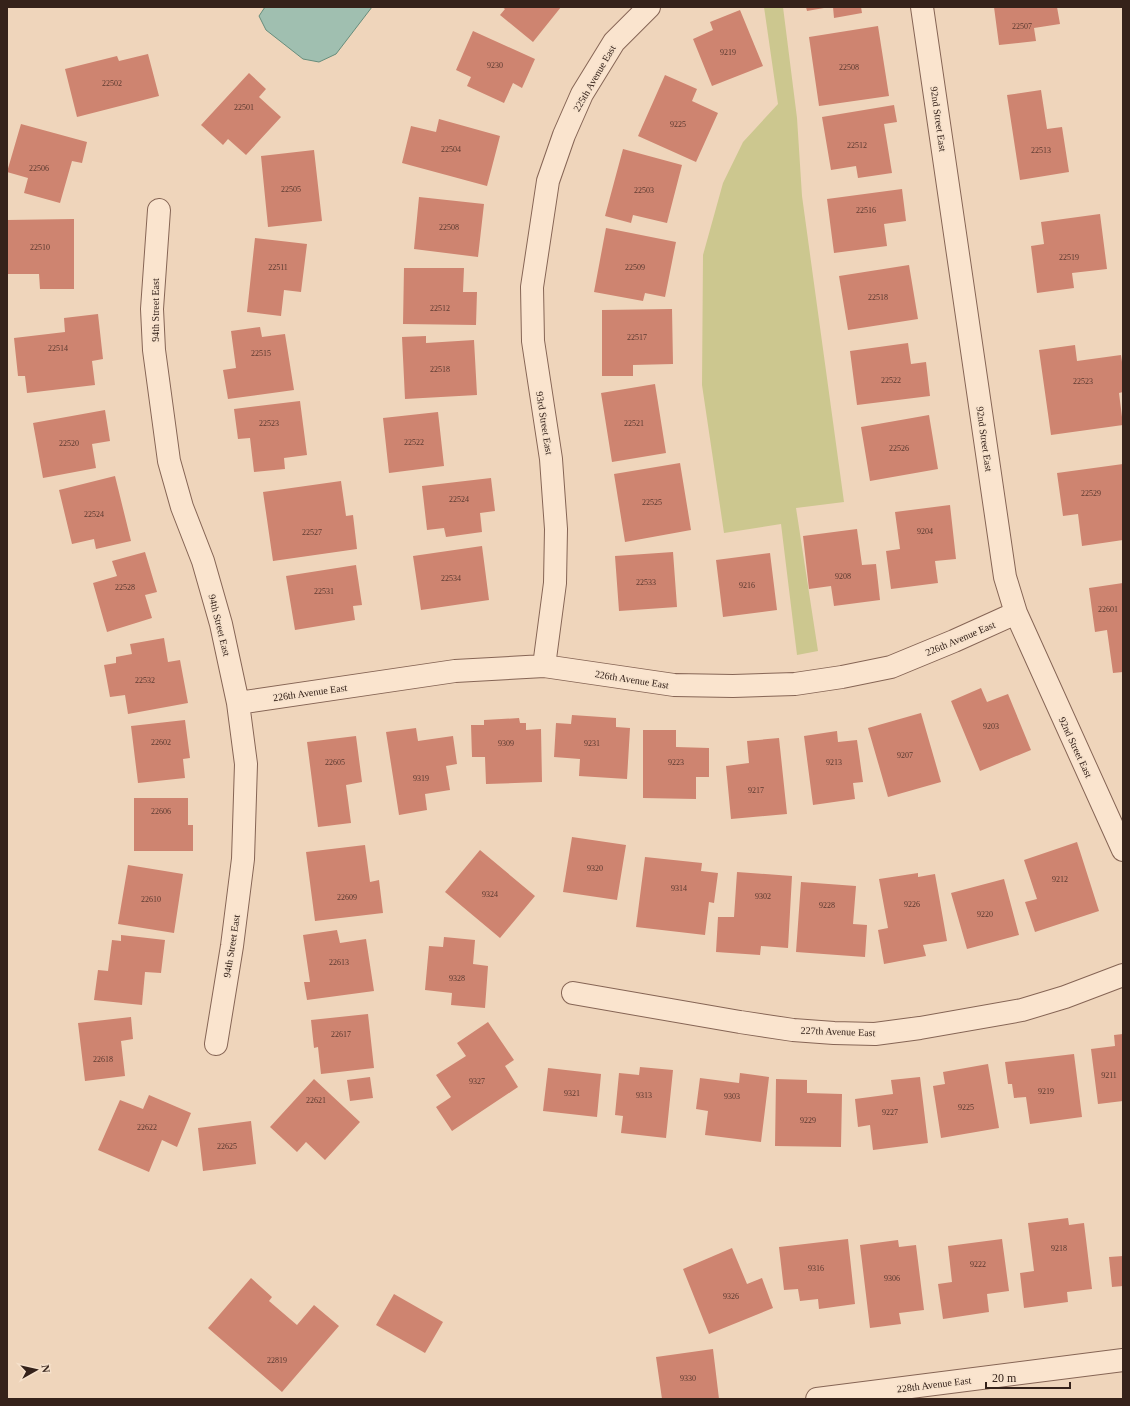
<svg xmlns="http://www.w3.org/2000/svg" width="1130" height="1406" font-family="'Times New Roman',serif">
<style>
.green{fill:#ccc78f}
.water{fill:#a0bfb0;stroke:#678d7c}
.building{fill:#ce8470}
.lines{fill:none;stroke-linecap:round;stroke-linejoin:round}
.minor-casing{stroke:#866555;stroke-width:24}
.minor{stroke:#fae4ce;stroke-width:22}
.labels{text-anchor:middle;stroke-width:3;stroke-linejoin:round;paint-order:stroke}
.number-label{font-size:8px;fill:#5b3a30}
.street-label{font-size:10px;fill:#35221a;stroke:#f6e1cb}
</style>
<rect width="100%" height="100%" fill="#efd5bb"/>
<path class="green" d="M764,7H783L797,118L802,196L844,502L796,508L818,651L797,655L781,524L724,533L702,385L703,255L723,183L743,142L778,104Z"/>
<path class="water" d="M265,7H372L336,54L319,62L303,59L266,30L259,16Z"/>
<path class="building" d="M502,7H561L533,42L500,15L505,9Z
M806,7H824V8L807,11Z
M833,7H861L862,13L834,18Z
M994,7H1057L1060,24L1034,28L1036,41L999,45Z
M740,10L763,66L712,86L693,39L713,30L710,22Z
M878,26L889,96L819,106L809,37Z
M473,31L535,59L522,88L513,83L504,103L467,86L471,77L456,70Z
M148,54L159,96L77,117L65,69L117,56L119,61Z
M249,73L266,89L259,97L281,117L246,155L228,139L223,145L201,125Z
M665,75L697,89L692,101L718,113L696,162L638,136Z
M1041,90L1047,129L1062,127L1069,172L1020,180L1007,95Z
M894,105L897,122L884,124L892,173L858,178L856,166L831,170L822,117Z
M439,119L500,136L487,186L402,163L411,126L436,132Z
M21,124L87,142L82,163L72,161L60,203L24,193L28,178L7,172Z
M623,149L682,165L667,223L633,215L631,223L605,216Z
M314,150L322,221L268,227L261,156Z
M902,189L906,221L884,224L887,246L834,253L827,199Z
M419,197L484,204L478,257L414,249Z
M1100,214L1107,269L1072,273L1074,288L1037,293L1031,246L1044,244L1041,222Z
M74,219V289H40L39,274H7V220Z
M606,228L676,242L665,297L645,293L643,301L594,292Z
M255,238L307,244L301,292L284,290L281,316L247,312Z
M909,265L918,319L848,330L839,276Z
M404,268H464L463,292H477L476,325L403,324Z
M672,309L673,364L633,365V376H602V310Z
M98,314L103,359L92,361L95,385L27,393L25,376H18L14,338L65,332L64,318Z
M260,327L262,337L285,334L294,390L228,399L223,370L236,368L231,331Z
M426,336V343L474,340L477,395L405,399L402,337Z
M908,343L911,364L926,362L930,396L857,405L850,351Z
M1075,345L1077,361L1121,355L1123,369V392L1119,393L1123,425L1051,435L1039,350Z
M655,384L666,453L612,462L601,393Z
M300,401L307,455L284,458L285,469L254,472L250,438L238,439L234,409Z
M105,410L110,441L92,444L96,468L43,478L33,423Z
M438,412L444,466L389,473L383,418Z
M929,415L938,469L870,481L861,427Z
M680,463L691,530L625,542L614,474Z
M1123,464V540L1082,546L1078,514L1063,516L1057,473Z
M115,476L131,541L96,549L94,539L72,544L59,490Z
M491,478L495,511L480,513L482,532L446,537L444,528L427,530L422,486Z
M341,481L346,516L353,515L357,549L273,561L263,492Z
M950,505L956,559L935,561L938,583L891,589L886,551L900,549L895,512Z
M857,529L862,565L876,564L880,600L834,606L831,586L809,589L803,536Z
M482,546L489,600L421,610L413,556Z
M145,552L157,592L145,595L152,618L107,632L93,583L117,576L112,561Z
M673,552L677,607L619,611L615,556Z
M770,553L777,610L723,617L716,560Z
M356,565L362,605L353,606L355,620L295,630L286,576Z
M1123,583V672L1113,673L1107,630L1095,632L1089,588Z
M164,638L168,662L180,660L188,703L128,714L125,695L110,697L104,665L116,663V657L132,654L130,644Z
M981,688L987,702L1008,694L1031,750L980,771L951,701Z
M921,713L941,782L888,797L868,728Z
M572,715L616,718V727L630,728L627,779L579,776L580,759L554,757L556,723L571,724Z
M519,718L520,723H526V730L541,729L542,782L486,784L485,757H472L471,725H484V720Z
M185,720L190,758L183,759L185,778L138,783L131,726Z
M416,728L418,741L453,736L457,764L446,766L450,790L425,794L427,810L399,815L386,732Z
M643,730H676V747L709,748V777H696V799L643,798Z
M837,731L838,742L857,740L863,782L853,783L855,799L813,805L804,736Z
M356,736L362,782L346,785L351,823L318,827L307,742Z
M779,738L787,814L731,819L726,766L749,763L747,741Z
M134,798H188V825H193V851H134Z
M572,837L626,845L617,900L563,892Z
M1077,842L1099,911L1035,932L1025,902L1037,899L1024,860Z
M365,845L370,882L379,880L383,913L315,921L306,852Z
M480,850L535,896L500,938L445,892Z
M645,857L702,863L701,871L718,873L714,903L709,902L705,935L636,927Z
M128,865L183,874L174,933L118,924Z
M737,872L792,876L788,948L761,946L760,955L716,952L718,917H734Z
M918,873V877L935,874L947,941L923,945L926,956L884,964L878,930L888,928L879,879Z
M1004,879L1019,935L967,949L951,893Z
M801,882L856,886L853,924L867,925L865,957L796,952Z
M337,930L340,943L366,939L374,991L307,1000L304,982H310L303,935Z
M121,935L165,940L161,973L145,972L142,1005L94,1000L98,970L108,971L112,940L121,941Z
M444,937L475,940L473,964L488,966L485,1008L451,1005L452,993L425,990L429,946L443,947Z
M368,1014L374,1068L321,1074L318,1047L314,1048L311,1020Z
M131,1017L133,1039L121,1041L125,1076L85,1081L78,1023Z
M488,1022L514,1060L505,1066L518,1087L452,1131L436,1107L451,1097L436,1075L466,1056L457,1043Z
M1123,1034V1101L1098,1104L1091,1049L1115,1046L1114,1035Z
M1074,1054L1082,1117L1030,1124L1026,1097L1014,1098L1012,1084H1008L1005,1062Z
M988,1064L999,1128L941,1138L933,1086L945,1084L943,1072Z
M640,1067L673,1070L666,1138L621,1133L623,1116L615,1115L619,1073L639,1075Z
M548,1068L601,1074L597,1117L543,1111Z
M740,1073L769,1077L761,1142L705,1135L708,1111L696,1109L700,1078L739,1083Z
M370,1077L373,1098L350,1101L347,1080Z
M920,1077L928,1143L873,1150L870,1125L858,1127L855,1099L893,1094L891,1080Z
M314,1079L360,1122L325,1160L306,1142L297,1152L270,1127Z
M776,1079L807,1080V1093L842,1094L841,1147L775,1146Z
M149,1095L191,1113L177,1147L162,1140L149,1172L98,1150L120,1100L143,1109Z
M251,1121L256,1164L203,1171L198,1128Z
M1068,1218L1069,1225L1084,1223L1092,1289L1067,1292L1068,1302L1024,1308L1020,1273L1034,1271L1028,1223Z
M848,1239L855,1304L819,1309L818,1299L800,1301L798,1289L784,1290L779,1247Z
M1002,1239L1009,1291L987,1294L989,1312L943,1319L938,1284L952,1282L948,1246Z
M898,1240L899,1247L916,1245L924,1310L899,1313L901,1324L870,1328L860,1245Z
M732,1248L747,1284L762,1278L773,1308L709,1334L683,1269Z
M1123,1256V1286L1112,1287L1109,1257Z
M251,1278L272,1297L269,1301L297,1325L314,1305L339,1326L282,1392L208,1328Z
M394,1294L443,1322L425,1353L376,1325Z
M713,1349L719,1399H662L656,1357Z"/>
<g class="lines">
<g class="minor-casing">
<path id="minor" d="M922,7L1005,577L1016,613L1123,850
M159,210L152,309L154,350L169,461L182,507L203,561L221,624L238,703L246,764L243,859L232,946L216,1044
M544,666L555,583L556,529L551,459L533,341L532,287L548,181L564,135L582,94L614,42L649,7
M238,703L455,671L544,666L674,685L733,686L795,684L842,677L891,667L954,641L1016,613
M573,993L740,1022L793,1030L834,1033L875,1034L920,1028L1022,1010L1065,997L1123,975
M817,1399L1123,1360"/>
</g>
<use href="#minor" class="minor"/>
</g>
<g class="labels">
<g class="number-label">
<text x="1022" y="29">22507</text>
<text x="728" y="55">9219</text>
<text x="495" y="68">9230</text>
<text x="849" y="70">22508</text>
<text x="112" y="86">22502</text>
<text x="244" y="110">22501</text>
<text x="678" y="127">9225</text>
<text x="857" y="148">22512</text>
<text x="451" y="152">22504</text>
<text x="1041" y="153">22513</text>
<text x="39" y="171">22506</text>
<text x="291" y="192">22505</text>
<text x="644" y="193">22503</text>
<text x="866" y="213">22516</text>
<text x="449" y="230">22508</text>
<text x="40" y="250">22510</text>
<text x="1069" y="260">22519</text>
<text x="278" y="270">22511</text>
<text x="635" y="270">22509</text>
<text x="878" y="300">22518</text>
<text x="440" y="311">22512</text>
<text x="637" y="340">22517</text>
<text x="58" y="351">22514</text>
<text x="261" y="356">22515</text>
<text x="440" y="372">22518</text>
<text x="891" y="383">22522</text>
<text x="1083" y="384">22523</text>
<text x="269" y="426">22523</text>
<text x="634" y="426">22521</text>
<text x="414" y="445">22522</text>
<text x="69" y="446">22520</text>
<text x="899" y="451">22526</text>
<text x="1091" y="496">22529</text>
<text x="459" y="502">22524</text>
<text x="652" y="505">22525</text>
<text x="94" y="517">22524</text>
<text x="925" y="534">9204</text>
<text x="312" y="535">22527</text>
<text x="843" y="579">9208</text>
<text x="451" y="581">22534</text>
<text x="646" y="585">22533</text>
<text x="747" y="588">9216</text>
<text x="125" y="590">22528</text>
<text x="324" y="594">22531</text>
<text x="1108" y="612">22601</text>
<text x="145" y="683">22532</text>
<text x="991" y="729">9203</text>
<text x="161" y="745">22602</text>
<text x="506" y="746">9309</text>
<text x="592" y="746">9231</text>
<text x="905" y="758">9207</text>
<text x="335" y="765">22605</text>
<text x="676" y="765">9223</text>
<text x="834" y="765">9213</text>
<text x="421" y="781">9319</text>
<text x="756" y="793">9217</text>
<text x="161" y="814">22606</text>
<text x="595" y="871">9320</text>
<text x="1060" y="882">9212</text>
<text x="679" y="891">9314</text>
<text x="490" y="897">9324</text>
<text x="763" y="899">9302</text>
<text x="347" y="900">22609</text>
<text x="151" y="902">22610</text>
<text x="912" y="907">9226</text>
<text x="827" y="908">9228</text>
<text x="985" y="917">9220</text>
<text x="339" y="965">22613</text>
<text x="457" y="981">9328</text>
<text x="341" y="1037">22617</text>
<text x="103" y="1062">22618</text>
<text x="1109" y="1078">9211</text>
<text x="477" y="1084">9327</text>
<text x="1046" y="1094">9219</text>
<text x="572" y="1096">9321</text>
<text x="644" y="1098">9313</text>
<text x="732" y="1099">9303</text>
<text x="316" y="1103">22621</text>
<text x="966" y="1110">9225</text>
<text x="890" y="1115">9227</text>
<text x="808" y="1123">9229</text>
<text x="147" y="1130">22622</text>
<text x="227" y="1149">22625</text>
<text x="1059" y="1251">9218</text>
<text x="978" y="1267">9222</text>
<text x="816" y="1271">9316</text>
<text x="892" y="1281">9306</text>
<text x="731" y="1299">9326</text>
<text x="277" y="1363">22819</text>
<text x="688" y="1381">9330</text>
</g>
<g class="street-label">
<text transform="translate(594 78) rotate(-60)" y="4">225th Avenue East</text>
<text transform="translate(939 119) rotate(82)" y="4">92nd Street East</text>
<text transform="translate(155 310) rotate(-90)" y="4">94th Street East</text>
<text transform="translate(545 423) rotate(81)" y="4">93rd Street East</text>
<text transform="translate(985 439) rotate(82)" y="4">92nd Street East</text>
<text transform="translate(220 625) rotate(76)" y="4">94th Street East</text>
<text transform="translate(960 638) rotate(-23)" y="4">226th Avenue East</text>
<text transform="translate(632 679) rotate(9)" y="4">226th Avenue East</text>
<text transform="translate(310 692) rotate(-8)" y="4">226th Avenue East</text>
<text transform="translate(1076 747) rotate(65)" y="4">92nd Street East</text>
<text transform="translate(231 946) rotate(-81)" y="4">94th Street East</text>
<text transform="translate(838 1031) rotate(2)" y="4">227th Avenue East</text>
<text transform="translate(934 1384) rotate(-7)" y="4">228th Avenue East</text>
</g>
</g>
<rect width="1130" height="1406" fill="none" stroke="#35221a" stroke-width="16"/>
<g transform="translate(36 1370) rotate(82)" stroke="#f6e1cb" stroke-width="3" paint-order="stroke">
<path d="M0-3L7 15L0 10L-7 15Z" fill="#35221a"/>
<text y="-6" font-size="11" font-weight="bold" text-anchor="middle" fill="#35221a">N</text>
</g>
<path d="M986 1382v6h84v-6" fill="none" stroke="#35221a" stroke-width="2"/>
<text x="992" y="1382" font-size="12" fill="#35221a" stroke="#f6e1cb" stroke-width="3" paint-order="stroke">20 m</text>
</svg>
